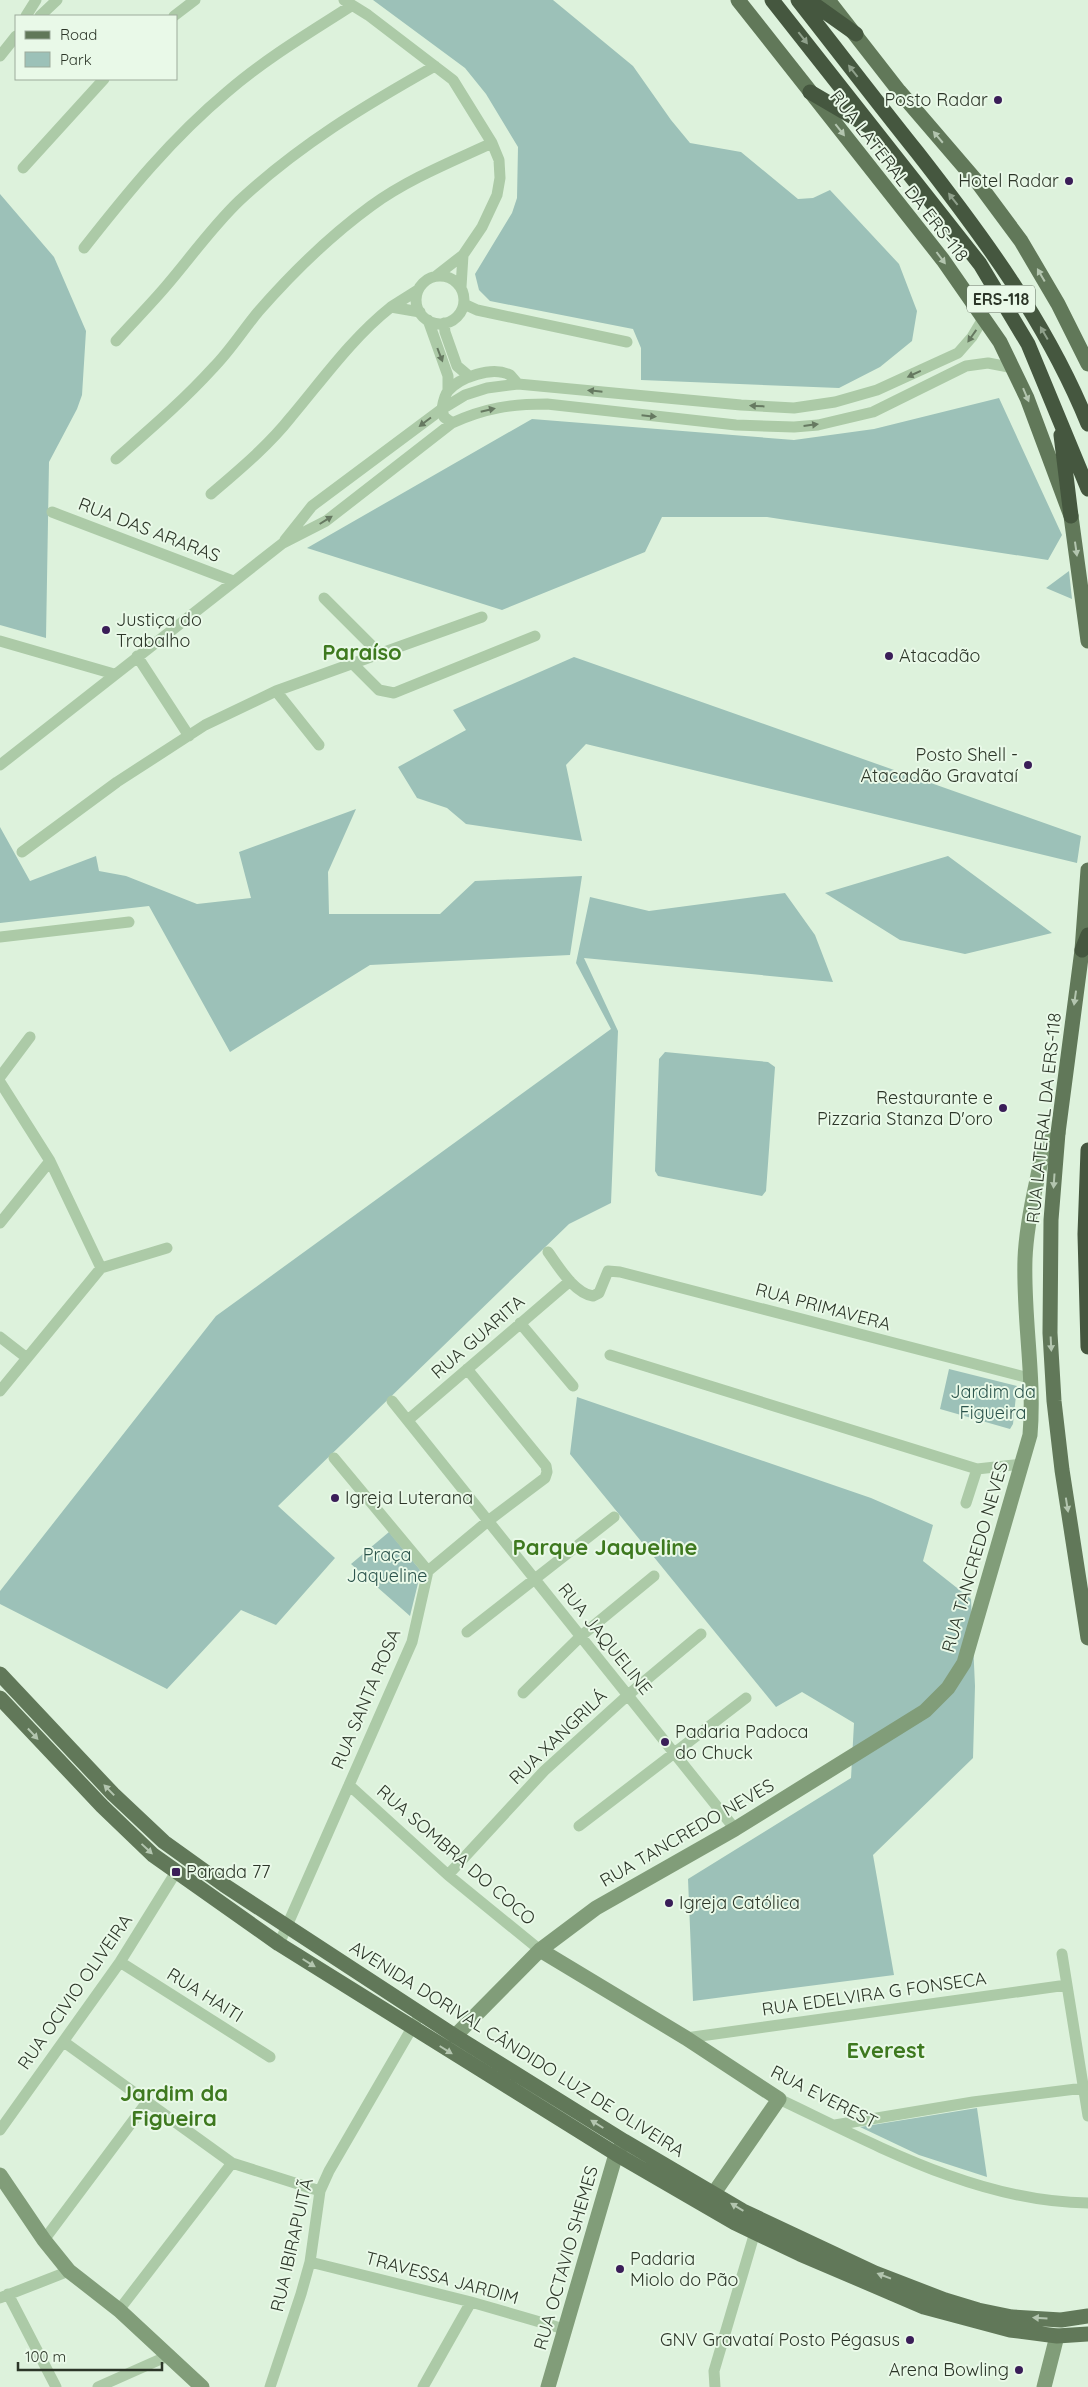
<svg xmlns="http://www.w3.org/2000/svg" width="1088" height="2387" font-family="Quicksand,sans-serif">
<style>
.green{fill:#9cc1b8}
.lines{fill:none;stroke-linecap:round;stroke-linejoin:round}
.street{stroke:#accaa7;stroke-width:11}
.secondary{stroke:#819d79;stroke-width:15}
.primary{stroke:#617859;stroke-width:15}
.highway{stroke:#45573f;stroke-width:15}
.oneway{fill:#8fa08b}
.oneway2{fill:#b3c5af}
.oneway3{fill:#667961}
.poi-dot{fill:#3a1e58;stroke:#e9f9e8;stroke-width:2}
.labels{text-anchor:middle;stroke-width:4;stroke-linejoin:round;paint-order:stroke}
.shield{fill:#e9f9e8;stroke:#657062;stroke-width:1}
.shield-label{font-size:16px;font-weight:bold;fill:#2c3628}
.poi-label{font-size:18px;fill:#2c3628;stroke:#e9f9e8;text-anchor:start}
.street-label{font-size:18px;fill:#2c3628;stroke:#e9f9e8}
.park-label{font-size:18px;fill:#2c544c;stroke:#e9f9e8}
.district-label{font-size:22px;font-weight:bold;fill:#3e791f;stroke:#e9f9e8}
</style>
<rect width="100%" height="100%" fill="#ddf2dc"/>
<path class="green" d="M373,0H553L633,66L671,120L690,143L741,152L798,199L813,198L830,190L899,264L917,311L912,341L880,367L839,388L641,380V348L633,329L490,301L479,290L475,274L512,213L517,198L518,147L486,94L465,68Z
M0,194L54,257L86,331L82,395L77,409L49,462L46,638L0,625Z
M999,398L1062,535L1048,560L767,517H662L645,552L502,610L307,548L532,419L794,440L874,429Z
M1069,571L1072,599L1046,588Z
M574,657L1081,836L1077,863L586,744L566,765L582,841L466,824L447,808L417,798L398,767L466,730L453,710Z
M356,809L328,872L329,914H440L475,881L582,876L570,955L370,965L230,1052L149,906L0,923V827L30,881L96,856L99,871L126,876L197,904L251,898L239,852Z
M948,856L1052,933L965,954L900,940L825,893Z
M785,893L815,935L833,982L584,958L618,1031L611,1203L569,1224L278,1506L335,1558L276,1625L241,1610L167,1689L0,1604V1591L216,1316L611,1029L576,963L590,897L649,911Z
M665,1052L768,1062L775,1067L766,1191L762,1196L658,1176L655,1171L659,1059Z
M949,1369L1017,1386L1013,1424L1010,1429L940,1409Z
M577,1397L871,1498L933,1525L923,1561L971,1599L975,1686L973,1758L873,1855L894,1975L693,2001L688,1879L851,1778L854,1723L802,1692L776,1707L570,1454Z
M389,1532L421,1571L410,1616L351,1564Z
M977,2108L987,2177L919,2155L860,2127Z"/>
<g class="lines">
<path class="street" d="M344,0L368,15L453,80L492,143L499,160L500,178L497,195L482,227L463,255
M26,16L36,0
M40,16L57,0
M174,16L195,0
M0,56L16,36
M23,168L104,79
M84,248C128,192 172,138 227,92C265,59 309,33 351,6
M436,276L463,255L461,287
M416 300a24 24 0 1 1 48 0a24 24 0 1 1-48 0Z
M418,290L391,307L420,312
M464,304L477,310L627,342
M428,320L448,376V391
M444,323L445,332L457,366L470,377
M116,341C133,322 151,304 167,285C191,257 212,227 239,201C299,145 364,106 435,66
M452,423L444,417L442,409C443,403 444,396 448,391C460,377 492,366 510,375C512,377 515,381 518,384
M116,459C150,429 183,401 213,368C230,351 243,330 258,312C292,273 330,236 371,206C408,179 451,162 492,143
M211,494C239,470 268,446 291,417C323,379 352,338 391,307
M52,512L233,581
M285,540L312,506L442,409L465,395L487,388L518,384L741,405L794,408L835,402L877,390L958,353L972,337L984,317
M324,598L379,653
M0,641L114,674
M137,656L189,736
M352,663L379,690L394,693L535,636
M276,691L319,745
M0,765L283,543L326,521L452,423C485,408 511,404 547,404L736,425L794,427L818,425L873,412L966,366L988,363L1014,368
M22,852L117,782L205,725L276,691L482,617
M0,937L129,922
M0,1077L30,1037
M0,1082L50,1161L101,1268
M0,1223L50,1161
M548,1252C559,1267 574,1293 593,1296L599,1293L608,1271L620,1272L1029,1378
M520,1323L573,1386
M0,1337L27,1358
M610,1355L977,1469
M0,1391L101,1268L167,1248
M392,1401L735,1829
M408,1420L570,1281
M334,1458L428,1571
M966,1503L977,1469L1022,1464
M467,1632L614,1517
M523,1693L581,1636L654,1576
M349,1785L448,1875L540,1950
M579,1826L746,1698
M448,1875L544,1771L628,1695L701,1634
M279,1944L412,1642L428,1571L488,1521L545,1478L547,1472L546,1466L467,1369
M1062,1954L1088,2116
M120,1962L270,2057
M686,2038L1067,1985
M64,2042L232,2163L320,2191
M779,2099C876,2145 978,2202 1088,2203
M835,2125L973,2102L1084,2088
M0,2130L120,1962L176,1872
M44,2240L147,2102
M310,2262L471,2302L564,2329
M8,2294L56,2387
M0,2298L69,2271
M119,2310L232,2163
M98,2387L170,2355
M270,2387L301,2294L310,2262L320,2191L329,2171L416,2021
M423,2387L471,2302
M715,2387L714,2371L755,2232"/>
<path class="secondary" d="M540,1950L686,2038L779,2099L714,2193
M455,2036L540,1950L596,1908L735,1829L925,1711L948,1688L964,1663L1030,1435C1035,1377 1023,1318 1025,1259C1026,1232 1031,1207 1037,1180C1040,1165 1043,1143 1058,1133
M0,2175L44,2240L69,2271L119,2310L202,2387
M548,2387L616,2154L622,2145
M1044,2387L1057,2336"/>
<path class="primary" d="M738,0L943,260L1000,342L1027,398L1071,516L1088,641
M828,0L899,91L978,183L1021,241L1058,304L1088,364
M1088,870L1082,950L1058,1133L1051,1220L1050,1333L1054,1401L1062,1470L1088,1638
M0,1674L113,1794L164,1842L224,1885L455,2036L624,2141L743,2211L875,2273L945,2300L978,2310L1012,2317L1061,2320L1088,2316
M0,1698L102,1806L153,1855L279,1944L616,2154L735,2223L800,2254L924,2307L1010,2330L1057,2336L1088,2334"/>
<path class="highway" d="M772,0L980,264L1028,344L1088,489
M798,0C838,51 877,102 917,152C984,238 1047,323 1088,424
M808,0L856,34
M810,92L870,127
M1061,435L1071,516
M1082,950L1088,935
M1088,1150L1085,1234L1088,1347"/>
</g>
<defs><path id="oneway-solid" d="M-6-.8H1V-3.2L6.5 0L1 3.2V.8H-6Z" transform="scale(1.25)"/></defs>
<g class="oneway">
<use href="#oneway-solid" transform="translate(803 38) rotate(52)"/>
<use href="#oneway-solid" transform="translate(853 71) rotate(-128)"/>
<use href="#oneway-solid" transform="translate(953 199) rotate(-128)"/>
<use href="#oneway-solid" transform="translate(1044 333) rotate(-120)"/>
</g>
<g class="oneway2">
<use href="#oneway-solid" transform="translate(840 130) rotate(52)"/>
<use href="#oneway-solid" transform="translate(938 137) rotate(-130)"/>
<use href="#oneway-solid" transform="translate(941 258) rotate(53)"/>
<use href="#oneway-solid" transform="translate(1041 275) rotate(-120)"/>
<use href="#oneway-solid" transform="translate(1026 395) rotate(67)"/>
<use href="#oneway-solid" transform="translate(1076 549) rotate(82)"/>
<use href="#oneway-solid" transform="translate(1075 998) rotate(98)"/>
<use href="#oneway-solid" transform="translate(1054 1181) rotate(94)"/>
<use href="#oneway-solid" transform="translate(1051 1344) rotate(87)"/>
<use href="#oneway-solid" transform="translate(1067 1505) rotate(81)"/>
<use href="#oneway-solid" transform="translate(33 1734) rotate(47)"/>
<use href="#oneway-solid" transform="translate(109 1790) rotate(-134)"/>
<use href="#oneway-solid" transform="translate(147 1849) rotate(43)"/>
<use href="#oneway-solid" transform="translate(309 1963) rotate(32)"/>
<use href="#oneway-solid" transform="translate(446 2050) rotate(32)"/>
<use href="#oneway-solid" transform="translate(597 2124) rotate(-148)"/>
<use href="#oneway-solid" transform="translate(737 2207) rotate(-149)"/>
<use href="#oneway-solid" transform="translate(884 2276) rotate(-159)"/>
<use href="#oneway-solid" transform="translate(1040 2318) rotate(-176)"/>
</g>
<g class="oneway3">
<use href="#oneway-solid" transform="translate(972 336) rotate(125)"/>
<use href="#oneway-solid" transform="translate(440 355) rotate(69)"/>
<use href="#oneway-solid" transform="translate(914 374) rotate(155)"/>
<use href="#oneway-solid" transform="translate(595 391) rotate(-174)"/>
<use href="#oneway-solid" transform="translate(757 406) rotate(-177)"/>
<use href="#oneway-solid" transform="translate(488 410) rotate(-13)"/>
<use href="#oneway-solid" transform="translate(649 416) rotate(6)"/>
<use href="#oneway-solid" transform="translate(425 422) rotate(143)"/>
<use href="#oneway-solid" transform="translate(811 425) rotate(-7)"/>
<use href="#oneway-solid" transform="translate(326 520) rotate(-32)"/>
</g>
<g class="poi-dot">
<circle cx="998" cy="100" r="5"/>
<circle cx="1069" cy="181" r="5"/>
<circle cx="106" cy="630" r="5"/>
<circle cx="889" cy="656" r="5"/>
<circle cx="1028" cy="765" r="5"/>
<circle cx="1003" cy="1108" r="5"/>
<circle cx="335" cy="1498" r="5"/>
<circle cx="665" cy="1742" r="5"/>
<rect x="171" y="1867" width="10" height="10" rx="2.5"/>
<circle cx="669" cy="1903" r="5"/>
<circle cx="620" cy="2269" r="5"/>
<circle cx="910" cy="2340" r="5"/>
<circle cx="1019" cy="2370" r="5"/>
</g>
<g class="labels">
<rect class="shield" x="967" y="285.5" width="68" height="27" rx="4"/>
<g class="shield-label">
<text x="1001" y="305">ERS-118</text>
</g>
<g class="poi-label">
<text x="988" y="106" text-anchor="end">Posto Radar</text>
<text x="1059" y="187" text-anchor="end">Hotel Radar</text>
<text x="116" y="626">Justiça do<tspan x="116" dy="21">Trabalho</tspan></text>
<text x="899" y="662">Atacadão</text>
<text x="1018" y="761" text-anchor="end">Posto Shell -<tspan x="1018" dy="21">Atacadão Gravataí</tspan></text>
<text x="993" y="1104" text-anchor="end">Restaurante e<tspan x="993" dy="21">Pizzaria Stanza D'oro</tspan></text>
<text x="345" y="1504">Igreja Luterana</text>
<text x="675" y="1738">Padaria Padoca<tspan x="675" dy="21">do Chuck</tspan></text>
<text x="186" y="1878">Parada 77</text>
<text x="679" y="1909">Igreja Católica</text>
<text x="630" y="2265">Padaria<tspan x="630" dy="21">Miolo do Pão</tspan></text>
<text x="900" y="2346" text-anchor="end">GNV Gravataí Posto Pégasus</text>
<text x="1009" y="2376" text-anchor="end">Arena Bowling</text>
</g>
<g class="street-label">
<text transform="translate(899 176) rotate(52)" y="6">RUA LATERAL DA ERS-118</text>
<text transform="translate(149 530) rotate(21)" y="6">RUA DAS ARARAS</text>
<text transform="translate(1044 1118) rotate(-84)" y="6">RUA LATERAL DA ERS-118</text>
<text transform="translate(823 1307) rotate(15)" y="6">RUA PRIMAVERA</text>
<text transform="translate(478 1337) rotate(-41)" y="6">RUA GUARITA</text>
<text transform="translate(975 1557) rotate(-74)" y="6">RUA TANCREDO NEVES</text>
<text transform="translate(605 1639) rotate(51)" y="6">RUA JAQUELINE</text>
<text transform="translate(366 1699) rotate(-67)" y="6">RUA SANTA ROSA</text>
<text transform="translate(558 1737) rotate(-44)" y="6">RUA XANGRILÁ</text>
<text transform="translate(687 1833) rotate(-30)" y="6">RUA TANCREDO NEVES</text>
<text transform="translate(456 1855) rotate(41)" y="6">RUA SOMBRA DO COCO</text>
<text transform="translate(75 1992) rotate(-55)" y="6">RUA OCIVIO OLIVEIRA</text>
<text transform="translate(874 1994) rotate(-8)" y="6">RUA EDELVIRA G FONSECA</text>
<text transform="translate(205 1995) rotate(32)" y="6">RUA HAITI</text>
<text transform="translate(517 2049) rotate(32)" y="6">AVENIDA DORIVAL CÂNDIDO LUZ DE OLIVEIRA</text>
<text transform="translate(824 2097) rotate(27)" y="6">RUA EVEREST</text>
<text transform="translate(292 2245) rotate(-77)" y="6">RUA IBIRAPUITÃ</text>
<text transform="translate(566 2258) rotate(-74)" y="6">RUA OCTAVIO SHEMES</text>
<text transform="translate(442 2278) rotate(15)" y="6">TRAVESSA JARDIM</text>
</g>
<g class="park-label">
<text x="993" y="1398">Jardim da<tspan x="993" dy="21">Figueira</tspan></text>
<text x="387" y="1561">Praça<tspan x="387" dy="21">Jaqueline</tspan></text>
</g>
<g class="district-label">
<text x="362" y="660">Paraíso</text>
<text x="605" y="1555">Parque Jaqueline</text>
<text x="886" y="2058">Everest</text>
<text x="174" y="2101">Jardim da<tspan x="174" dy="25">Figueira</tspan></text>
</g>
</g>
<rect x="15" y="15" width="162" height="65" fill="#e9f9e8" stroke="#9dab9b"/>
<rect x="25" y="31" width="25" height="8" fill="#617859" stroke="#9dab9b"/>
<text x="60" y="40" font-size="15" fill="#2c3628">Road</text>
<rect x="25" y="52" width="25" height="15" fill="#9cc1b8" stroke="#9dab9b"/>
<text x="60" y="65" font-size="15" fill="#2c3628">Park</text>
<path d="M18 2362v8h144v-8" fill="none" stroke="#2c3628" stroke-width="2.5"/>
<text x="25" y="2362" font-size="15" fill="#2c3628" stroke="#e9f9e8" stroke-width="4" paint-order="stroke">100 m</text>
</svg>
